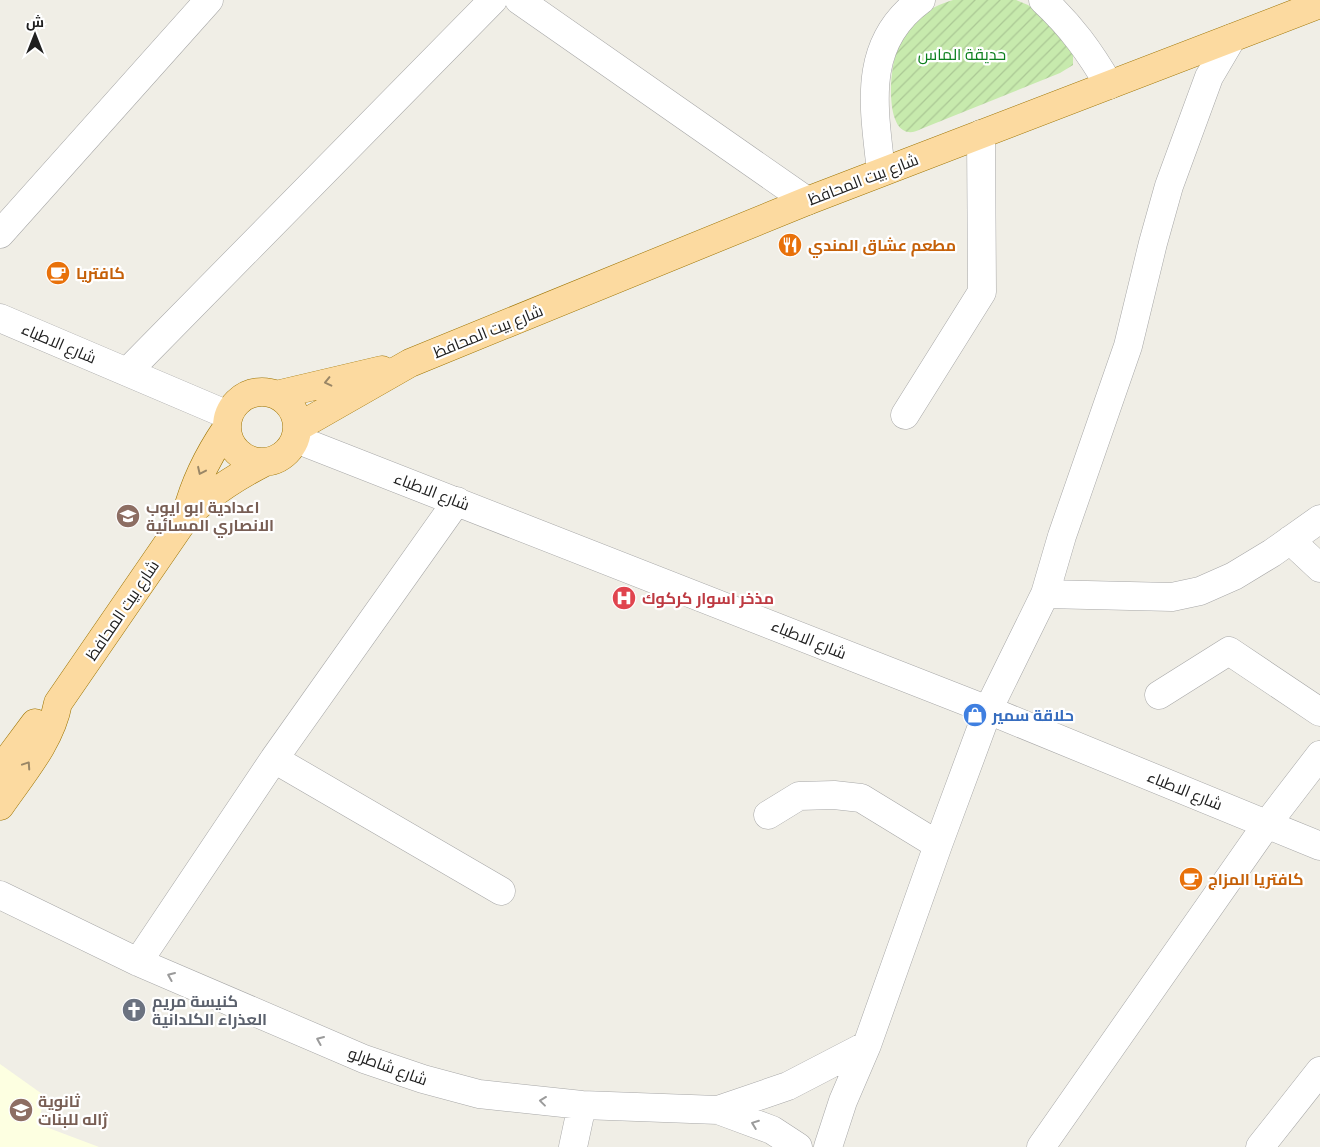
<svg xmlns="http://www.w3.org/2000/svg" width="1320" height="1147" font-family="Ubuntu,Cairo,sans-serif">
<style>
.education{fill:#fdffe1}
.garden{fill:url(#garden-furrows)}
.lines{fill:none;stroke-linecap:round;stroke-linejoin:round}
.minor-casing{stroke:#a7a7a7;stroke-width:29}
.major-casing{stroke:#9c7300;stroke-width:29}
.minor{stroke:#fff;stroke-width:28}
.major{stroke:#fcdaa0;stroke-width:28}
.oneway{stroke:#998666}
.oneway2{stroke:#9b9b9b}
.labels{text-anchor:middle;stroke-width:4.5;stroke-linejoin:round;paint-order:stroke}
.park-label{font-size:16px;fill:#0c801d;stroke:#fff}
.street-label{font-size:16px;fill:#202020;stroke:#fff}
.food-label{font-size:16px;font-weight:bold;fill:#c56008;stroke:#fff;text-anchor:start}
.education-label{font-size:16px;font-weight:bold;fill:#785e54;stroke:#fff;text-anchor:start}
.health-label{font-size:16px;font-weight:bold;fill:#be3a42;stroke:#fff;text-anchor:start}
.shop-label{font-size:16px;font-weight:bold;fill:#366cbe;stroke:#fff;text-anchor:start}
.worship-label{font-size:16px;font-weight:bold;fill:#5b616d;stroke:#fff;text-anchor:start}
</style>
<defs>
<pattern id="garden-furrows" width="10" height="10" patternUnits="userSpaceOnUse" patternTransform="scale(1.25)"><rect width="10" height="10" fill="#c7eaad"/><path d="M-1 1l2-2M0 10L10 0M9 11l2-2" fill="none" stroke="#abc895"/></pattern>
</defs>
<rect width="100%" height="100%" fill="#f0eee6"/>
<path class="education" d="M0,1064L45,1096L38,1124L99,1147H0Z"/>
<path class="garden" d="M953,0H1016L1028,5L1048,20L1073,53V65L1060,73L921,129C915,132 909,134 903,130C886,119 890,68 897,51C903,35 919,16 935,7C940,4 947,2 953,0Z"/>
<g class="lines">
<g class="minor-casing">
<path id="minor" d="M519,0L807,201
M1043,0C1071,26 1090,52 1109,85
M881,171C874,107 861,44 921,0
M0,234L209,0
M0,318L228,415
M127,372L493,0
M905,415L982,292L981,134
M296,439L988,710L1320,846
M1290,540L1320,568
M1045,594L1172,597L1200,591L1234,576L1272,553L1320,519
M1159,695L1229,651L1320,712
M274,759L501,891
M768,815L799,796L834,795L861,798L938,845
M0,895L138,962L364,1059L423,1079L479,1094L582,1105L718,1110L772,1130L798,1147
M138,962L274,759L457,501
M718,1110L788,1086L867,1045
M573,1147L582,1105
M828,1147L843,1101L867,1045L938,845L988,710L1045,594L1062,536L1128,346L1153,243L1169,186L1209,77L1232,38
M1041,1147L1267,824L1320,755
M1260,1147L1320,1071"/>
</g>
<g class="major-casing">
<path id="major" d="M227 427a35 35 0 1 1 70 0a35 35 0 1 1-70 0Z
M276,395L382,370
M298,427L410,363L807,201L1320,4
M186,516C194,483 207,457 226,429
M0,770L35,723
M0,806C22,774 51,741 58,703L186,517C209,494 234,478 263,463"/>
</g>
<use href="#minor" class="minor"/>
<use href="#major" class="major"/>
</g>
<defs><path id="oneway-chevron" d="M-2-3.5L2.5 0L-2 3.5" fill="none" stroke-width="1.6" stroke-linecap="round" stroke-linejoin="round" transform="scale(1.25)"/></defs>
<g class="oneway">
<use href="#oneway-chevron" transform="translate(328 382) rotate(167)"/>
<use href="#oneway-chevron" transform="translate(201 471) rotate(115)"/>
<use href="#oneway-chevron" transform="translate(27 765) rotate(-56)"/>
</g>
<g class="oneway2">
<use href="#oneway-chevron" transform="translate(171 976) rotate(-157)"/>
<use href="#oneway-chevron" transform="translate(320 1040) rotate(-157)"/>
<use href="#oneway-chevron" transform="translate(543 1101) rotate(-173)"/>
<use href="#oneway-chevron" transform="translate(755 1124) rotate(-159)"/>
</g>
<defs>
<g id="restaurant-disc" transform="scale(1.25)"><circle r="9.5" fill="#e8710a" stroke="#fff"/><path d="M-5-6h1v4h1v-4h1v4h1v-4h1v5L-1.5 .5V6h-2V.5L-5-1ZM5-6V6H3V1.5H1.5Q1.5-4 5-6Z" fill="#fff"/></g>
<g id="cafe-disc" transform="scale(1.25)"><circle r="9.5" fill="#e8710a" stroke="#fff"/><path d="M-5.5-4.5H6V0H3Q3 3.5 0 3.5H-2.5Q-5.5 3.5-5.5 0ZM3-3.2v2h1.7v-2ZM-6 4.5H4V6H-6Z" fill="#fff"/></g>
<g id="school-disc" transform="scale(1.25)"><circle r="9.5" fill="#8d6e63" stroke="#fff"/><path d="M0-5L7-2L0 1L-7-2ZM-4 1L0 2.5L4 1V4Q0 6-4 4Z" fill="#fff"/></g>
<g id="hospital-disc" transform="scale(1.25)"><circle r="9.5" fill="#e0444e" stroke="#fff"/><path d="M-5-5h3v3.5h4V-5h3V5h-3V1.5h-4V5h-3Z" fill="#fff"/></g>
<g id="shop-disc" transform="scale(1.25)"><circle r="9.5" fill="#3f7fe0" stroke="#fff"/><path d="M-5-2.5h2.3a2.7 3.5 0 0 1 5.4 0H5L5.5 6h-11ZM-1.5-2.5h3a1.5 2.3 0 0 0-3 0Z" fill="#fff"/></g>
<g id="church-disc" transform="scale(1.25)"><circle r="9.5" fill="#6b7280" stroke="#fff"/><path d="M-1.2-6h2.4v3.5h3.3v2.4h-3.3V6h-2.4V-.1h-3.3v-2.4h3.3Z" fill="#fff"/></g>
</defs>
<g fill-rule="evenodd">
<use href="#restaurant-disc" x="790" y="245"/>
<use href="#cafe-disc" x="58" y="273"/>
<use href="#school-disc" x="128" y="516"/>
<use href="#hospital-disc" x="624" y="598"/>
<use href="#shop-disc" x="975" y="715"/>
<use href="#cafe-disc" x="1191" y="879"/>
<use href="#church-disc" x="134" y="1010"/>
<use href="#school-disc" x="21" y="1110"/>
</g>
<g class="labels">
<g class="park-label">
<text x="962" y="60">حديقة الماس</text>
</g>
<g class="street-label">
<text transform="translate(863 179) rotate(-21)" y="6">شارع بيت المحافظ</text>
<text transform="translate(488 331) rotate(-22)" y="6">شارع بيت المحافظ</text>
<text transform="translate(59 343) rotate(23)" y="6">شارع الاطباء</text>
<text transform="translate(432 491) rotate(21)" y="6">شارع الاطباء</text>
<text transform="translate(122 610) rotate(-56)" y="6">شارع بيت المحافظ</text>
<text transform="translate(809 639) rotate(22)" y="6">شارع الاطباء</text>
<text transform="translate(1185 790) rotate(22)" y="6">شارع الاطباء</text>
<text transform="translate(388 1066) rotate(20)" y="6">شارع شاطرلو</text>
</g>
<g class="food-label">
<text x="808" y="251">مطعم عشاق المندي</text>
<text x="76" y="279">کافتریا</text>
<text x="1208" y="885">كافتريا المزاج</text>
</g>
<g class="education-label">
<text x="146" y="513">اعدادية ابو ايوب<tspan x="146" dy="18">الانصاري المسائية</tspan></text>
<text x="38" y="1107">ثانوية<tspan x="38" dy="18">ژاله للبنات</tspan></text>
</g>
<g class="health-label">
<text x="642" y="604">مذخر اسوار كركوك</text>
</g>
<g class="shop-label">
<text x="992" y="721">حلاقة سمير</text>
</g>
<g class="worship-label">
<text x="152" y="1007">كنيسة مريم<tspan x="152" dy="18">العذراء الكلدانية</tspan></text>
</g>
</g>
<g transform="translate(35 35)" stroke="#ffffff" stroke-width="4" paint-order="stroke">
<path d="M0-4L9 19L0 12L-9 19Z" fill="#202020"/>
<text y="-8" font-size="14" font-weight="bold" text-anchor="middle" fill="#202020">ش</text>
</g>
</svg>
